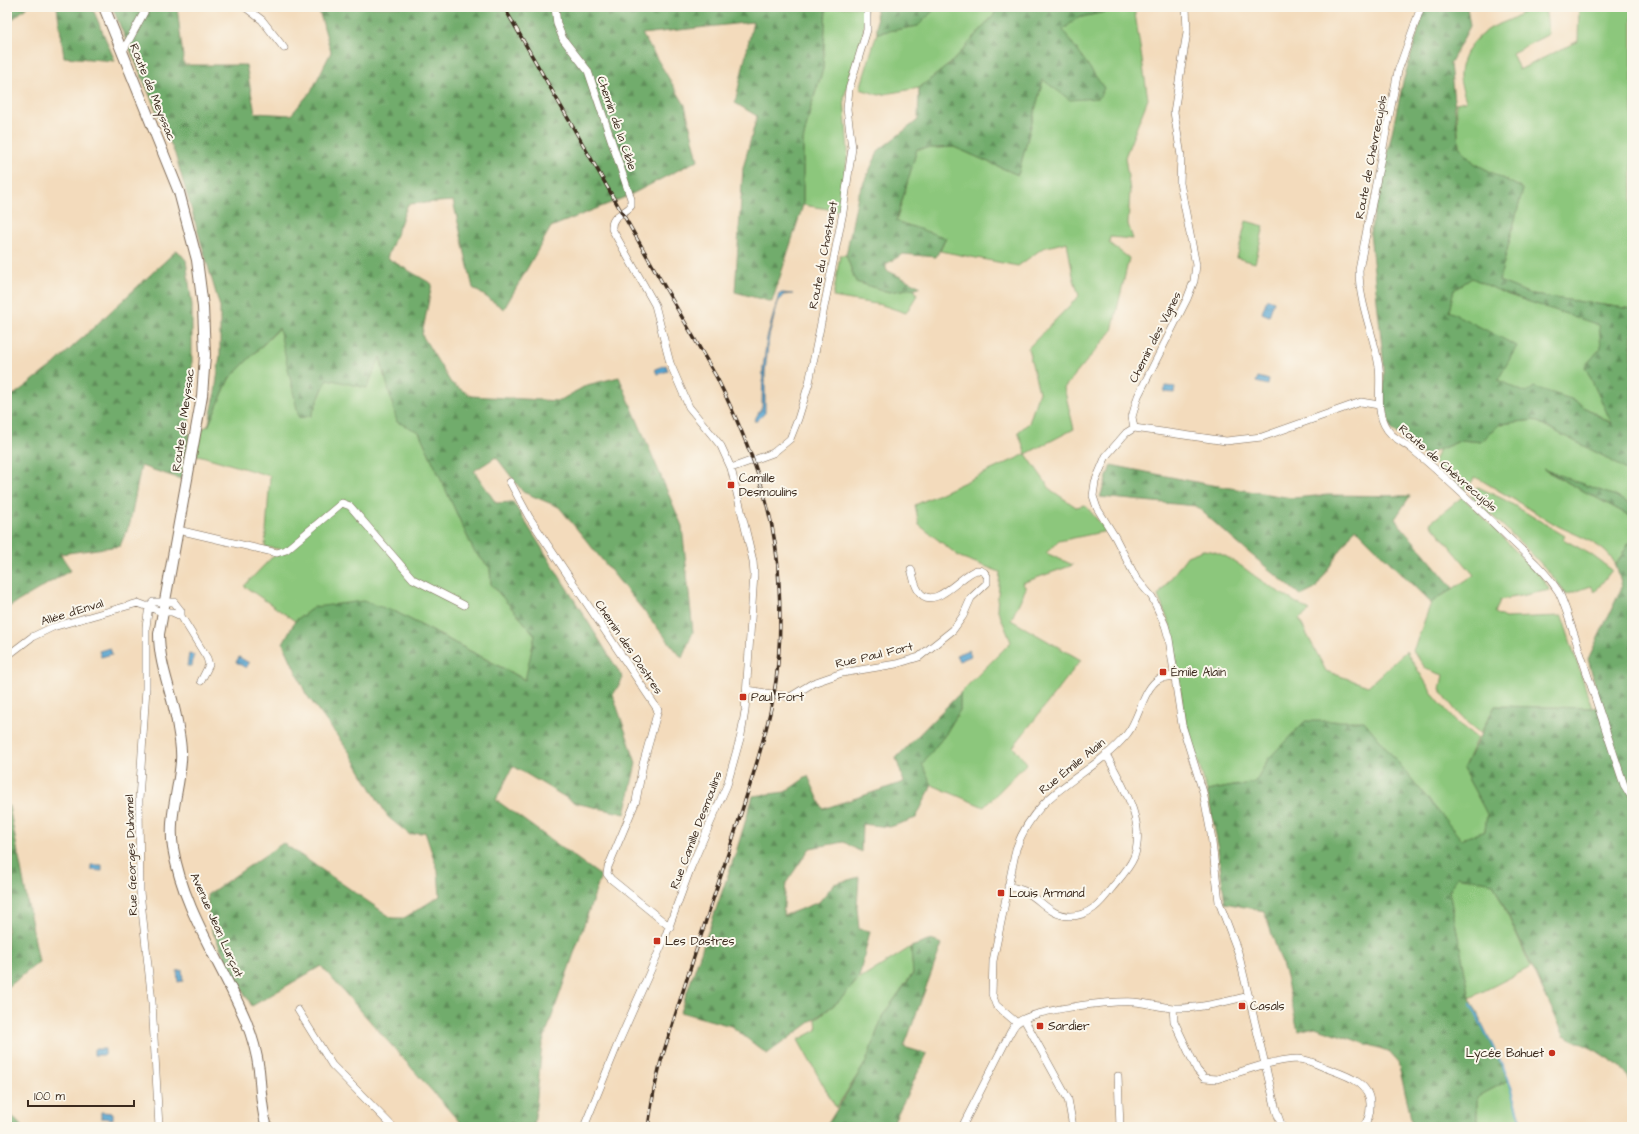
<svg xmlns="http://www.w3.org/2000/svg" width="1639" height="1134" font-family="'Architects Daughter',sans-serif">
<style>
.green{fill:#8cc77c;stroke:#64784d}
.forest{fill:url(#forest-firs);stroke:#566b45;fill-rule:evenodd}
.water{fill:url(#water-ripples);stroke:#486777}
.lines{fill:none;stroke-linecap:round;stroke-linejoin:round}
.stream{stroke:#56a4d0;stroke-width:2}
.minor-casing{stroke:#7b6855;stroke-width:8}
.secondary-casing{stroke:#7b6855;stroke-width:12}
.minor{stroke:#fff;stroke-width:7}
.secondary{stroke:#fff;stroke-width:10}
.rail-casing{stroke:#3b2a1e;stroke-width:3.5}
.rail{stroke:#fbf7ec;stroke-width:2;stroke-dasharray:6;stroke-linecap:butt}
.poi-dot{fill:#c8321e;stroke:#fbf7ec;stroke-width:1.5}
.labels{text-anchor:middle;stroke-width:4;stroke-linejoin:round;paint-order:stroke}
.street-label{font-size:12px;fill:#3b2a1e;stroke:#fbf7ec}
.poi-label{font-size:12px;fill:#3b2a1e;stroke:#fbf7ec;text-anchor:start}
</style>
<defs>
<pattern id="forest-firs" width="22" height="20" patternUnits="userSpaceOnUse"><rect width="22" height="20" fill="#71ac6c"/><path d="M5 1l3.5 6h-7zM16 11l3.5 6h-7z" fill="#5e8c58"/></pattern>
<pattern id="water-ripples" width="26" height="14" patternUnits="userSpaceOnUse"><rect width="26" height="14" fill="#56a4d0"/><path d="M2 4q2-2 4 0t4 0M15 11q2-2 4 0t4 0" fill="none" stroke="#4886a8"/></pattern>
</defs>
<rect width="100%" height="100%" fill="#fbf7ec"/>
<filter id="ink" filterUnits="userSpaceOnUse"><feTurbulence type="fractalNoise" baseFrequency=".025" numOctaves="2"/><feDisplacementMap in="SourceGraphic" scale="8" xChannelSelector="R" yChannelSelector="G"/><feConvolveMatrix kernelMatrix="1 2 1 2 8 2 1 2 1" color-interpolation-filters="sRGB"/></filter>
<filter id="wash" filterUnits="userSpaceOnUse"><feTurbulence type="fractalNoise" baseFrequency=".012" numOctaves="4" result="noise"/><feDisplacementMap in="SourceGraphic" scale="16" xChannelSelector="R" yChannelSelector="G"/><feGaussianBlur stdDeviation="0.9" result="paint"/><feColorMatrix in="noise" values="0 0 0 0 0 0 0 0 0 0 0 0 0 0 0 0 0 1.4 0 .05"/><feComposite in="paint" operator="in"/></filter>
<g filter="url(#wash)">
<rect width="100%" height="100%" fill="#f3dbbc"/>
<path class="green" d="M826,7H866L863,35L844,97L848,152L840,211L803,205V141L811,107L823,69Z
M937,7H997L994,15L951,63L919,88L879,95L860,89L877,33L918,26Z
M1107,7H1134L1148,99L1125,157L1130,191L1128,224L1133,239L1110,237L1109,243L1129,258L1112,331L1064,388L1074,429L1026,454L1051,490L1076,507L1085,505L1107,531L1059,541L1046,553L1073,565L1022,583L1026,588L1011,620L1081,660L1013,747L1027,763L984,807L932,785L921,764L945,735L960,710V693L1011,642L997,608L1000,572L960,557L919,525L915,505L1026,454L1018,432L1029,423L1039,392L1028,348L1079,296L1073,276L1067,242L1043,248L1018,266L940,251L946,238L896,222L917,149L954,147L1018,175L1043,80L1063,30L1077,18L1109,11Z
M1530,7H1545L1549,34L1512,53L1519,70L1578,41L1579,7H1632V309L1533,295L1499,281L1523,189L1474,163L1459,146L1456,103L1466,101C1464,93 1459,82 1460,74C1461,53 1478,33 1497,25C1510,20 1519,16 1530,7Z
M1246,221L1264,226L1255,263L1237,258Z
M840,255H846L856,282L889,292L914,288L917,295L906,313L882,305L833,297Z
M1472,278L1506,294L1600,325L1601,348L1585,366L1613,424L1571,399L1526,393L1497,380L1449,311L1454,290Z
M280,328L311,416L327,379L380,357L384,376L419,432L474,551L490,568L491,584L535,635L526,680L396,612L314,607L295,621L244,586L280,549L265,547L270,476L202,456L186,453L188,435L208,426L229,379Z
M1534,420L1607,458L1632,474V505L1615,496L1546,471L1632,517V538L1616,565C1605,544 1578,536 1558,526C1532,511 1507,495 1481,480L1475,477L1466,490L1433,463L1439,450L1462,440L1481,442L1500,424Z
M1478,487L1505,500L1565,536L1563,539L1590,554L1612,570L1595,592L1591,586L1566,595C1544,561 1501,525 1471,496L1474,490Z
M1462,497L1472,506L1541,577L1550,590L1500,600L1495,613L1505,618L1562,616L1592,708L1495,706L1480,733C1461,719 1453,708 1440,689L1443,675L1426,669L1413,651L1431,603L1474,575L1430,523Z
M1203,550C1227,551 1246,571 1265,583C1280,593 1295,602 1310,611L1299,619L1326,671L1368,686L1406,651L1434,696L1455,721L1477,738L1463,769L1487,814L1485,831L1461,840L1364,721L1269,758L1255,782L1207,791L1185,719L1170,625L1158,596L1187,556Z
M1456,876L1493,883L1531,967L1470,998L1449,891Z
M911,947L913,973L883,1015L866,1062L836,1108L798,1040L817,1030L816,1019L839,1001L857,981Z
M1509,1080L1524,1127H1477V1097Z"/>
<path class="forest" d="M7,7H27L7,24Z
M57,7H92L115,61L64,57Z
M112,7H177L184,65H246L255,113L291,115L312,90L331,52L318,7H826L823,69L811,106L803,141V205L772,302L735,292L743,168L757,116L735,103L753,22L642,34L685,105L698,160L628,196L551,227L504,309L473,288L453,201L408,204L387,258L432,284L422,335L451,383L471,396L559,401L587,385L619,377L682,526L693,632L682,658L559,507L523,492L496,457L474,471L496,503L513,502L623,678L613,695L636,763L625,814L575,803L513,766L496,800L601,876L542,1045L534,1127H464L321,966L252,1006L233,975L210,926L207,895L283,843L392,918H404L440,896L438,871L425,832L410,835L388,817L350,753L306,694L283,643L295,621L314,607L363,601L396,612L525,680L535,635L491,584L490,568L474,551L419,432L397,422L380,357L367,388L327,379L311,416L299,418L279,328L229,379L208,427L214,400L220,355V307L175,154Z
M876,7H937L918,26L877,33Z
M997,7H1107L1110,11L1077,18L1063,30L1104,88L1099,98L1070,100L1043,80L1018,175L954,147L917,149L896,221L946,238L936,257L903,254L886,264V270L921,287L889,292L856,282L846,255L858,195L879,150L918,120L919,88L951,63L994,15Z
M1428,7H1467L1470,26L1450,64L1459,146L1474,163L1523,189L1499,281L1533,295L1632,309V474L1607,458L1534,420L1500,424L1481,442L1462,440L1424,456L1391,429L1384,401V367L1370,233L1403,82L1424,11ZM1472,278L1506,294L1599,325L1601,348L1585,366L1612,424L1571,399L1534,387L1526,393L1498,380L1517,346L1449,311L1454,290Z
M177,250L186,260L192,305V387L188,435L181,479L141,466L130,523L120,546L60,554L71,570L7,608V396L15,394L53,365Z
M1111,465L1206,484L1292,498L1328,495L1410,496L1395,519L1453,588L1431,603L1355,528L1315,589L1301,596L1236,542L1196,506L1100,497Z
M1543,469L1615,496L1632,505V517Z
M1632,538V1083L1621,1067L1595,1050L1564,1035L1493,883L1457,876L1449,891L1470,998L1509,1080L1477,1097V1127H1412L1409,1108L1398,1062L1388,1051L1315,1027L1298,1031L1285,973L1264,911L1225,903L1217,841L1207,791L1255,782L1269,758L1305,721H1364L1461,839L1485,831L1487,814L1463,769L1495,706L1592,708L1601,706L1588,659L1622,587L1616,565Z
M960,693V710L945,735L922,764L932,785L916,818L890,827L862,824L861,852L844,842L810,848L786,883L783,916L819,902L834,884L859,877L857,907L859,929L870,931L859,978L839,1001L767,1054L731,1026L680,1012L736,852L753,796L785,792L808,776L823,809L904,782L896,758Z
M7,806H9L39,962L7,988Z
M931,940L942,944L904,1047L927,1054L891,1127H826L866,1062L883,1015L913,974L911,947Z
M7,1110L22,1127H7Z"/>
<path class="water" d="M782,293L793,294L783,295L778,302L769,336L765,372V413L757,421H754L762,407L763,368L767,338L779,294Z
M1267,299L1274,301L1269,316L1262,313Z
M666,365L668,371L657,374L655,369Z
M1258,377L1269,380L1268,385L1256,382Z
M1165,386L1175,387L1174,393L1164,392Z
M110,648L112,654L101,657L99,651Z
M968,650L971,656L959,661L956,655Z
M189,654L194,655L192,666H187Z
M239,657L249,663L246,668L236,662Z
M91,865H102V871L91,870Z
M182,970L183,981L178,982L177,971Z
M94,1049H105V1055H94Z
M101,1112L113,1113V1119L101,1118Z"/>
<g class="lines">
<path class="stream" d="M1471,1004L1508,1077L1523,1127"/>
</g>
</g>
<g filter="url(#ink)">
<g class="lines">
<g class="minor-casing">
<path id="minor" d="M245,7L262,20L284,48
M555,7L557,24L563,39L588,71L631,199V206C623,215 611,215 612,229L655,305L670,363L689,407L721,446L731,468L753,561L754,574L745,711L741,735L727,785L691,867L664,940L617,1046L584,1127
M1421,7L1398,71L1359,270C1359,305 1374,334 1379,367C1382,390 1373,416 1391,434C1397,440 1406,444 1413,450C1447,478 1479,509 1511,540C1527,555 1544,570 1556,588C1561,594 1563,603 1566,610L1624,785L1632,798
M123,51L147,7
M1134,428L1126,433L1106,456L1095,482L1093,496L1097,508L1115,537L1136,578L1152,597L1165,625L1169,639L1182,725L1203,792L1211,834L1219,902L1238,952L1276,1110L1282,1127
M1134,428L1132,417L1138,396L1187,299L1194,281L1196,265L1180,183L1181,156L1174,112L1187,32L1186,7
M1134,428L1226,441L1262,437L1361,402L1379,405
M731,468L773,453L790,439L798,419L809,383L843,212L852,148L847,109L849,89L867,30V7
M510,482L529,517L658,710L643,764L636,801L608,867L607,874L611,879L670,927
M178,530L277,553L286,550L342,503L350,506L413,579L464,605
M7,656L32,637L53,627L138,603L162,612H172L181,616
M748,690L790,697L813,683L842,673L896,664L919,657L953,630L963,616L971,598L987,583V576L984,572C982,571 980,570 977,570C963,572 933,615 918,590C914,584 913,575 911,569
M1008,886C1014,888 1022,889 1028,893C1042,901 1051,916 1070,916C1089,916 1100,904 1111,889C1119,879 1129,869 1134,857C1147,822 1121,783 1106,754
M1173,1008L1174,1021L1197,1070L1204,1078L1217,1079C1241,1072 1272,1060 1297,1059C1307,1059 1317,1064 1326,1068C1345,1075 1372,1082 1370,1107C1370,1115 1368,1121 1363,1127
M298,1010L332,1065L393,1127
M1024,1019L1068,1099L1073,1127
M1017,1023L996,1005L992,994L993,961L1016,849C1037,787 1090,779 1127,734C1139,720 1143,688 1159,679C1163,677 1169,677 1174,676
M1118,1076L1120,1127
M159,1127L152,1002L140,892L139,800L146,688V627L149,606L153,602H174L181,611V616L207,658L209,665L201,681
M962,1127L1010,1033C1012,1030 1014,1025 1017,1023C1032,1009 1112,1001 1134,1002C1147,1003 1160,1007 1173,1008C1198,1009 1224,1002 1249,996"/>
</g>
<g class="secondary-casing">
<path id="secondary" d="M104,7L179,192L197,260L203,307L205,355L202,396L159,634C159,668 174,696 178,728C180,739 182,751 181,761C179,791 168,818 173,848C183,910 222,964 246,1021C252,1036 257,1054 259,1070C261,1089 261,1109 267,1127"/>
</g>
<use href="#minor" class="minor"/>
<use href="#secondary" class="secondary"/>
<g class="rail-casing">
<path id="rail" d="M504,7L717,378C749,443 777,512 779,585C781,623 780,663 773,699C762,752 744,803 728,854C705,923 682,992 661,1061L654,1090L648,1127"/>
</g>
<use href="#rail" class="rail"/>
</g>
</g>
<g class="poi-dot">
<rect x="727" y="481" width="8" height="8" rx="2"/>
<rect x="1159" y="668" width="8" height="8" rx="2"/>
<rect x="739" y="693" width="8" height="8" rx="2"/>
<rect x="997" y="889" width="8" height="8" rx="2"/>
<rect x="653" y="937" width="8" height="8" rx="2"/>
<rect x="1238" y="1002" width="8" height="8" rx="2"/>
<rect x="1036" y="1022" width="8" height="8" rx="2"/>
<circle cx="1552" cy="1053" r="4"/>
</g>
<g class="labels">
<g class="street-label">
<text transform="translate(153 92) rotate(68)" y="4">Route de Meyssac</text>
<text transform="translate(617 123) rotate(71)" y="4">Chemin de la Cible</text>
<text transform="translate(1371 157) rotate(-79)" y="4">Route de Chèvrecujols</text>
<text transform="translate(823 255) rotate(-79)" y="4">Route du Chastanet</text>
<text transform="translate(1155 337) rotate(-63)" y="4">Chemin des Vignes</text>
<text transform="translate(183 420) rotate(-82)" y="4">Route de Meyssac</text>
<text transform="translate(1448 468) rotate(41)" y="4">Route de Chèvrecujols</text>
<text transform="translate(72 612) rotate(-17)" y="4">Allée d'Enval</text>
<text transform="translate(629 647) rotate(56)" y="4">Chemin des Dastres</text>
<text transform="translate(874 655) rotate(-13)" y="4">Rue Paul Fort</text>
<text transform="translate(1072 766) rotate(-39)" y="4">Rue Émile Alain</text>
<text transform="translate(696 830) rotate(-69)" y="4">Rue Camille Desmoulins</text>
<text transform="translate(131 855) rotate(-92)" y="4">Rue Georges Duhamel</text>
<text transform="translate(217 925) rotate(66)" y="4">Avenue Jean Lurçat</text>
</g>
<g class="poi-label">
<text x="739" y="482">Camille<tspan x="739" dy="14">Desmoulins</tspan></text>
<text x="1171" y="676">Émile Alain</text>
<text x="751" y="701">Paul Fort</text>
<text x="1009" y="897">Louis Armand</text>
<text x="665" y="945">Les Dastres</text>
<text x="1250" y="1010">Casals</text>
<text x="1048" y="1030">Sardier</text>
<text x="1544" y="1057" text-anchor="end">Lycée Bahuet</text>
</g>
</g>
<rect width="1639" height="1134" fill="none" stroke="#fbf7ec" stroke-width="24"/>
<path d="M28 1100v6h106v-6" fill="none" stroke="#3b2a1e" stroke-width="2"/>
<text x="34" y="1100" font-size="12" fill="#3b2a1e" stroke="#fbf7ec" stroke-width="3" paint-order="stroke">100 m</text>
</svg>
